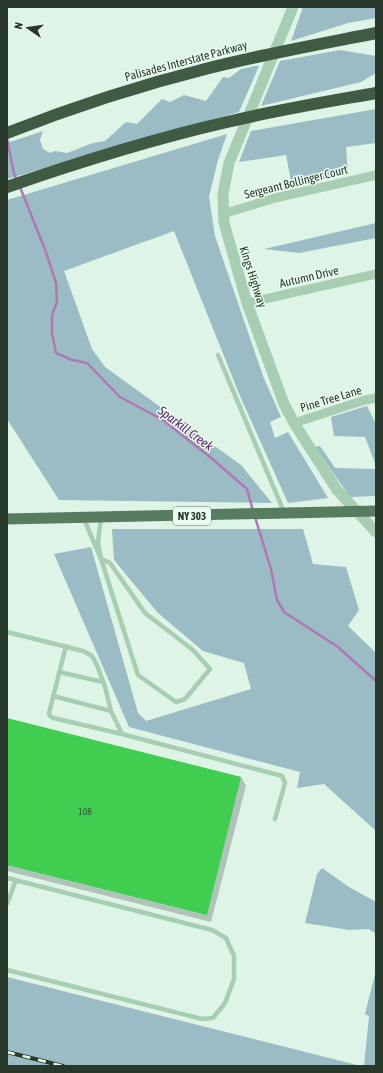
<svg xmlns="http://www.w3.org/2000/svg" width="383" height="1073" font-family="'Asap Condensed',sans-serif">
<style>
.green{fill:#9bbcc4}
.shadow{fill:#0003}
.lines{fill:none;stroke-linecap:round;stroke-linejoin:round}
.stream{stroke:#ad79b3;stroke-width:2.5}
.building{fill:#41cd50}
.service{stroke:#a7cdb3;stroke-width:4.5}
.minor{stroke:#a7cdb3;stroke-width:9}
.tertiary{stroke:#a7cdb3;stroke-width:11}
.primary{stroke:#587c5f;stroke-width:11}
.motorway{stroke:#3f5b44;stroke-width:12}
.rail-casing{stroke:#28392b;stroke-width:4}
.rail{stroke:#e9fbf0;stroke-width:2.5;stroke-dasharray:8;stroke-linecap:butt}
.labels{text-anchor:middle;stroke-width:3;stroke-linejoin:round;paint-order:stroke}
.number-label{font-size:10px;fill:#2e5e34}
.shield{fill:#e9fbf0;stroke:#627366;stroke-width:1}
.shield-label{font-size:11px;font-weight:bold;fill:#28392b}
.street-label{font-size:12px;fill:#28392b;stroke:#e9fbf0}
.water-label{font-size:13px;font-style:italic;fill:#591b5e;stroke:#e9fbf0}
</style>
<rect width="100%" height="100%" fill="#ddf4e6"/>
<path class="green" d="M303,7H376V18L348,23L291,41Z
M340,50L376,56V73L361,82L261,106L280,61Z
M255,66H259L239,112L7,179V143L43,131L40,140L43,149L50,153L55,151L67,153L93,143L105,141L126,122L137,124L162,99L170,102L184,95L206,101L223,77L229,78L241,69Z
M376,109V143L346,147L348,174L292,186L286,155L239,162L251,131Z
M227,134L218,160L209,197L215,236L263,376L281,417L270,422L275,438L288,432L328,498L288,503L240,396L174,231L64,271L92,349L105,367L241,465L272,503L59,500L7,419V200Z
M376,223V238L299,253L264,249Z
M367,406L376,424V466L365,437L334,436L331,417Z
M320,446L335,468L376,469V496L350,497L315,447Z
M112,529H303L313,564L346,567L359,610L348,626L376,653V831L324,784L297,788L300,772L129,727L54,554L91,547L138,713L146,721L251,689L244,663L203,651L158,613L114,560Z
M322,868L349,887L376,902V934L369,929L349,930L305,923L317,874Z
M376,970V1066H364L369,1016L365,1014Z
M7,977L361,1066H7Z"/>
<path class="shadow" d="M7,719L241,777L246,786L211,922L7,871Z"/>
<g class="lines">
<path class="stream" d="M7,138L14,174L17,180
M20,187L46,252L56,283L57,302L52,315V333L56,353L72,360L87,363L120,397L163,420L210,457L247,489L253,511
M255,517L271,569L277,600L284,612L338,647L376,681"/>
</g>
<path class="building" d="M7,718L241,777L207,915L7,865Z"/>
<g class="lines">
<path class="service" d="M218,355L284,512
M84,519L101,559L110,563L145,613L193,650L210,669L185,699L176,702L138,675L101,559L98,542L101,518
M7,632L83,651L92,656L97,665L105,687L111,711L122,734L282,776L285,783L275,819
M66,646L49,713L50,716L53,718L122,734
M59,672L103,682
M53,696L111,711
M7,878L212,930L226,938L234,956V979L225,1003L213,1018L202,1019L7,970
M7,904L16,880"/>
<path class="minor" d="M223,214L275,198L376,175
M247,303L376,274
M294,423L365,400L376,398"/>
<path class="tertiary" d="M293,7L229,163L223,194L224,223L247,303L284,404L294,423L337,490L376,532"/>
<path class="primary" d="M7,519L376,511"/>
<path class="motorway" d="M7,133C73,107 141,85 209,68C264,54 320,44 376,33
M7,187C79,162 153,139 227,122C277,110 326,102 376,93"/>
<g class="rail-casing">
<path id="rail" d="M7,1052L63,1066"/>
</g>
<use href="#rail" class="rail"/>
</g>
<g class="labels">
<g class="number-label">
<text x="85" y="815">108</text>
</g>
<rect class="shield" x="173" y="507" width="38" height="18" rx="3"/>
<g class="shield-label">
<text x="192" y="520">NY 303</text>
</g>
<g class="street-label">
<text transform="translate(186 61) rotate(-15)" y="4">Palisades Interstate Parkway</text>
<text transform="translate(296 182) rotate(-14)" y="4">Sergeant Bollinger Court</text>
<text transform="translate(253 277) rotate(72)" y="4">Kings Highway</text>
<text transform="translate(309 277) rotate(-13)" y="4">Autumn Drive</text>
<text transform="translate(331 399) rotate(-17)" y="4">Pine Tree Lane</text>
</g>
<g class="water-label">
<text transform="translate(186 428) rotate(37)" y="5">Sparkill Creek</text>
</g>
</g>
<rect width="383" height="1073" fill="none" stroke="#28392b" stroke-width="16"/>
<g transform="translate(28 28) rotate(283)" stroke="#e9fbf0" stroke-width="3" paint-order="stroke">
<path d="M0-3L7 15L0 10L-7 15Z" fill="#28392b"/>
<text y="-6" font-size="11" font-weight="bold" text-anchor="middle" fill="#28392b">N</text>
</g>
</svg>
